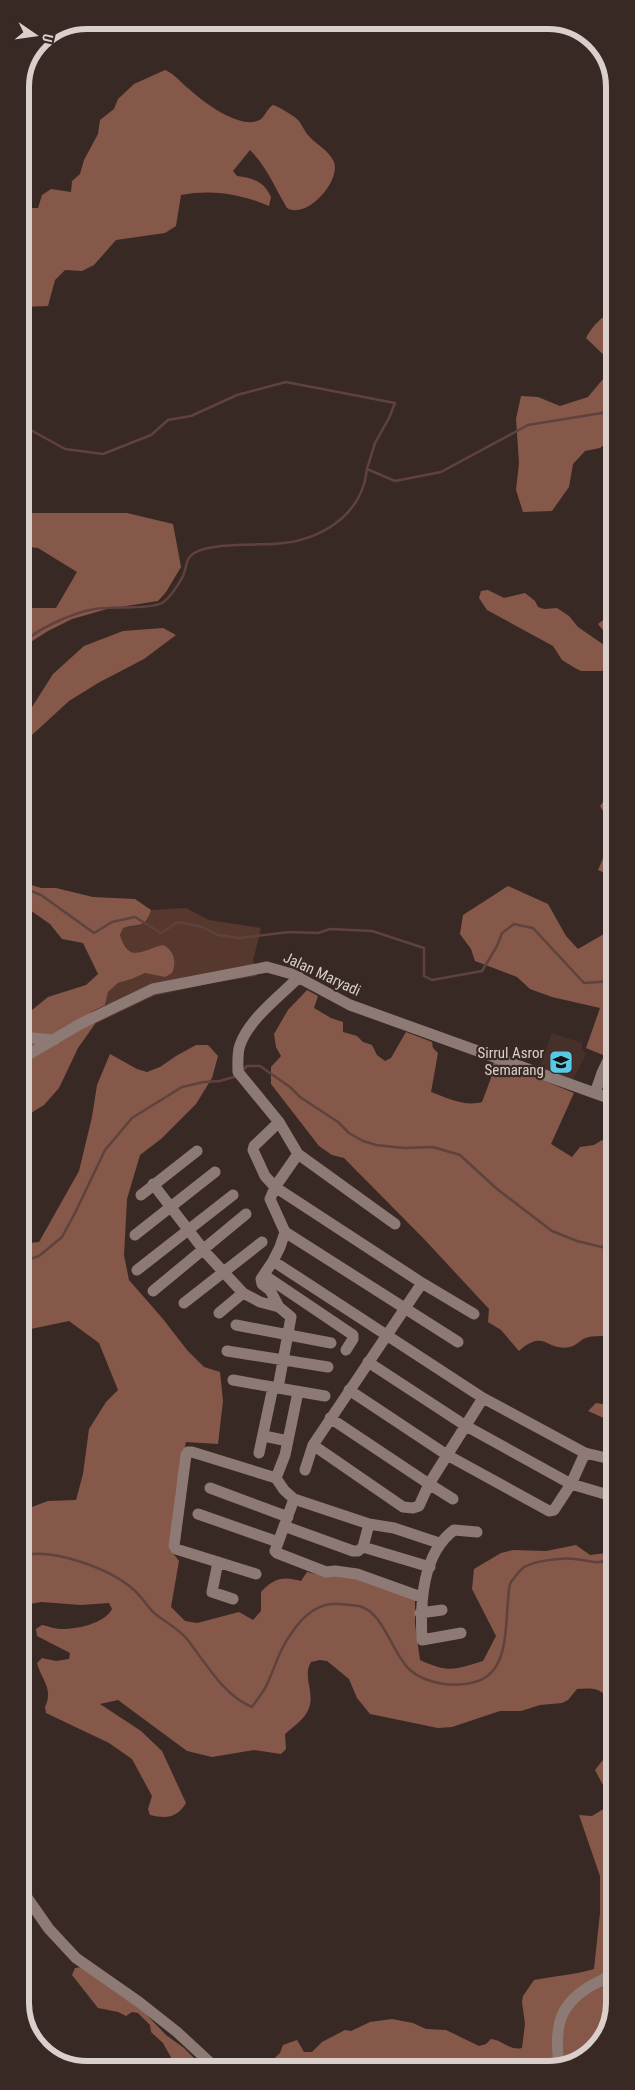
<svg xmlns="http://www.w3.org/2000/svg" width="635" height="2090" font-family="'Roboto Condensed',sans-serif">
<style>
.built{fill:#473029}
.green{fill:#56382f}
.forest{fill:#86584a}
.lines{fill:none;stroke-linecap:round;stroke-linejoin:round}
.stream{stroke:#5f423d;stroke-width:2.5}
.minor{stroke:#8e7a74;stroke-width:11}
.labels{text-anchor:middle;stroke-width:4.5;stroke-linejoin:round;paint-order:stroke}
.street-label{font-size:15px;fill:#dacfcb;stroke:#392924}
.poi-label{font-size:15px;fill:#dacfcb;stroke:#392924;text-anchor:end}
.rim{fill:none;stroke:#dacfcb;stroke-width:6}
</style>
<rect width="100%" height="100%" fill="#392924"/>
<path class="built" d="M552,1033L582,1043V1049L586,1054L572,1082L538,1070Z"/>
<path class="green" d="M186,908L209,920L261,928L253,961L257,976L212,983L154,996L95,1024L91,1012L105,1005L108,992L118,983L132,979L145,973L165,977L150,948C135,960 125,950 120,935L123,928C139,924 145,928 151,910Z"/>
<path class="forest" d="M165,70C175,74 181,83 189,89C203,102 238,128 257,121C265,119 266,109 273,105C278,106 296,117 299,121C302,125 304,130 307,134C316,145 328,149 334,162C341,181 307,220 287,208C275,188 267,167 250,150L233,171L237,176C254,178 264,182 271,197L269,206C241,194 212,189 181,195L176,226L165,233L116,240L94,265L82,271L65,270L55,280L48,306L20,307V217L28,208H38L42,195L51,189L71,192L72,181L80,174L84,160L98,134L100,120L114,109L118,99L134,84Z
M614,311V437L600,448L585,451L573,464L569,487L552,511L523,512L516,490L519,463L516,419L521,396L538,397L560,406L588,397L608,373L611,362L586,338C592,326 602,316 614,311Z
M20,511L27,513H127L173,524L181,567L166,592L158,601L107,609L72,619L48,631L29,643L20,657V608H56L77,572L38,548L20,546Z
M488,590L504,598L525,593L535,601L538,607L544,609L557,608L569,616L578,627L604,645L610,644L611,640L598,624L607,617L614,619V668L601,671H581L575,668L562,660L553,646L487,610L479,598L481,591Z
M163,628L176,635L144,659L98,683L69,701L20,746V717L27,715L53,674L84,646L123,631Z
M608,795L614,798V829L600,806Z
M614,832V877L598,870Z
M21,882L41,888H56L93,897L135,899L151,910C145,929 139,923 123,928L120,935C130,965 142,949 163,945C174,950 177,963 172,973L165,977L145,973L132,979L118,983L108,992L105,1005L91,1012L95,1024L78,1048L59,1088L44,1105L21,1119V1019L48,997L86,985L98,974L83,943L62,939L50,924L27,908L21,906Z
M508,886L548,904L566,936L578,949L609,931L614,936V1038L603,1055L586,1048L600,1008L552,997L530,989L517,977L475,961L471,949L460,934L463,915Z
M307,990L318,996L314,1008L331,1018L343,1022V1032L357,1036L363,1042L372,1045L377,1055L385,1061L391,1058L406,1032L432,1042L433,1048L438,1053L431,1092C447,1098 465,1107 482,1102L491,1078L494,1060L574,1093L551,1144L572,1157L580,1147L594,1145L602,1140L614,1145L615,1337C604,1336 593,1335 583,1339C579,1342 575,1346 570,1347C546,1352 545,1328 519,1351L501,1330L488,1322L489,1309L425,1240L344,1158L332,1155L319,1146L271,1084V1067L281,1056L276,1047L274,1034L288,1010Z
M196,1045H208L218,1056L212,1078L196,1104L161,1139L140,1155L127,1199L124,1255L129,1280L163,1319L187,1350L204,1367L220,1372L223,1401L218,1444L186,1442L176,1490L169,1548L179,1561L171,1607L185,1621L197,1623L239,1612L253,1620L261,1611V1592C274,1578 283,1576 301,1581L307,1572L324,1576L345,1575L415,1600V1624L420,1660C449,1673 453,1670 483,1661L496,1636L472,1589L474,1569L501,1553L513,1550L546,1551L576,1545L590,1555L615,1552V1707C602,1689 598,1687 577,1689L568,1700L562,1703L540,1705L521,1711H500L452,1727L438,1728L370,1714L357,1698L349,1679L327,1661L320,1660L311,1662C302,1676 315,1692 309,1708C305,1719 293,1727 285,1734L286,1749L281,1754L254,1750L212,1757L187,1751L118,1700L100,1704L141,1731L162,1751L186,1803C177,1818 166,1819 150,1815L148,1809L152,1796L132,1759L109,1743L46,1713L45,1707C54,1689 41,1679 37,1663L42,1658L56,1661L69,1659L70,1653L37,1636L36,1629L42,1625C48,1626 55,1629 61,1629C77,1629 104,1624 112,1609L109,1603L81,1605L41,1602L30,1604L21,1614V1511L48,1501L76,1500L83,1474L89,1429L106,1402L118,1390L99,1343L69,1321L21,1331V1244L39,1242L79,1171L92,1117L97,1085L110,1054L137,1069L147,1072L160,1067L176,1056Z
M596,1403L615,1406V1423L588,1411Z
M615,1734V1923L606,1960L605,1983L615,1986V2004L601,2044L562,2069H371L358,2064H350L347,2069H329L322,2065L318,2069H263L280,2053L283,2045L297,2040L304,2052H312L322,2042L345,2030L351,2031L370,2022L392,2019L413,2023L426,2029L446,2030L479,2046L486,2044L491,2039C503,2040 509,2051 522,2048L525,2024L522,2002L523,1996L534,1980C554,1976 574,1975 594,1969L600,1913V1876L579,1815L592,1816L608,1806L604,1787L595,1770L606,1756Z
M82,1967L141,2009L166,2035L184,2048L206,2070H178L163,2043L151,2032L150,2025L138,2013L132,2012L126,2016L118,2012L98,2008L72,1975L75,1968Z"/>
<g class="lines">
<path class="stream" d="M20,424L65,449L103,454L151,435L168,420L191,416L237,395L286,382L395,403L389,418L375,443L367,469L395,481L441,472L528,425L614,411
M20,646C36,628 82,608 106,608C119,607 151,609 162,603C170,598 179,584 183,576C187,567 185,559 194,553C212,543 252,545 273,544C318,542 362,517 367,469
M21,887L41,895L94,933L112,922L135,917L161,933L178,922L202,927L218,935L239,938L289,932L318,933L330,929L372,931L424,948V976L432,980L482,971L497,946L502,933L514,924L533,928L584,983L614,981
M243,1070L247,1066H260L290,1087L300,1097L338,1122L349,1133L363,1141L376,1145L404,1148L433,1147L460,1155L497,1189L552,1231L577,1241L614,1250
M21,1262L39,1256L62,1237L75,1213L105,1150L132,1118L182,1087L204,1082L220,1081L237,1076
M21,1556C52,1547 111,1569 134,1590C142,1597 147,1606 154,1613C165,1622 179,1629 187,1639C205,1662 224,1696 252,1707C257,1699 265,1691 268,1682C276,1664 281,1646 293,1631C304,1615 320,1602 340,1604C346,1605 353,1605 359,1606C384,1612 392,1654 410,1670C426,1684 455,1688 475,1682C509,1673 505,1628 508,1601C509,1595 508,1587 511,1582C514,1578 519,1571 523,1568C532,1561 564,1557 575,1559C593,1561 596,1566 615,1557"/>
<path class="minor" d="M299,977C280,996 249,1019 240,1045C237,1053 238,1063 238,1072L279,1122L298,1154L395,1224
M21,1037L54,1040
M21,1059L80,1024L153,989L267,967L292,974L350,1005L614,1100
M595,1093L602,1073L614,1048
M279,1122L254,1146L253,1150L265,1176L275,1187L422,1283L313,1445L403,1507L413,1508L419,1506L429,1484L453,1499
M298,1154L275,1187L270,1199L285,1232L458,1342
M153,1184L206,1253L243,1293L260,1302L279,1307
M141,1195L197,1151
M285,1232L280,1247L273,1261L483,1398L585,1453
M135,1235L215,1172
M273,1261L261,1279L262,1284L270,1290L279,1307L291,1317L278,1388L325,1396
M137,1270L233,1195
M264,1275L353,1335V1339L346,1350
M422,1283L474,1314
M153,1291L246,1214
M184,1303L262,1242
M219,1313L243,1293
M236,1325L331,1343
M227,1351L328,1367
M368,1362L466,1426L571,1484L615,1497
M233,1380L278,1388
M349,1390L447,1455L549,1511L554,1510L571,1484L585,1453L615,1460
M298,1392L285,1455L276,1478L284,1490L294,1499L369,1524L394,1528L439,1543
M330,1418L429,1484L483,1398
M264,1436L288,1441
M259,1453L273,1387
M305,1470L313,1445
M210,1488L288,1517
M294,1499L275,1551L277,1553L326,1572L335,1571L357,1574L421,1597
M198,1514L278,1542
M284,1526L353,1551H358L363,1547L430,1567
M363,1547L369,1524
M218,1562L212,1592L233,1599
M256,1574L176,1549L174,1546L186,1455L188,1452H192L276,1478
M420,1613L442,1610
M461,1633L422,1640C420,1603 422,1554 454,1530L477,1532
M21,1889L49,1929L76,1958L139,2002L177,2032L218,2070
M559,2069C556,2033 554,2008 589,1987C598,1981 608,1980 612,1968L611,1842L615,1818"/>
</g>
<defs>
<g id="school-square" transform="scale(1.25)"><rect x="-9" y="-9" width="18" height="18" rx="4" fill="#59c8e5" stroke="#392924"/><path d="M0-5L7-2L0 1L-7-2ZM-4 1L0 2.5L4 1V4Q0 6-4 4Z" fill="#111"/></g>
</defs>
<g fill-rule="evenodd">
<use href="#school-square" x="561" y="1062"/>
</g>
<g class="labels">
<g class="street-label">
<text transform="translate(322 974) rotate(25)" y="5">Jalan Maryadi</text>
</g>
<g class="poi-label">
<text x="544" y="1058">Sirrul Asror<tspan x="544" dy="17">Semarang</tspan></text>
</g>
</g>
<path d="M0 0H635V2090H0ZM87 29H548A58 58 0 0 1 606 87V2003A58 58 0 0 1 548 2061H87A58 58 0 0 1 29 2003V87A58 58 0 0 1 87 29Z" fill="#392924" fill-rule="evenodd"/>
<path class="rim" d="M87 29H548A58 58 0 0 1 606 87V2003A58 58 0 0 1 548 2061H87A58 58 0 0 1 29 2003V87A58 58 0 0 1 87 29Z"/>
<g transform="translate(35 35) rotate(103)" stroke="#392924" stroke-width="4" paint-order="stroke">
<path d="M0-4L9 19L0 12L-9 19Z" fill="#dacfcb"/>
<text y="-8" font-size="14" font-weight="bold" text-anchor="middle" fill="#dacfcb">U</text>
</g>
</svg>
